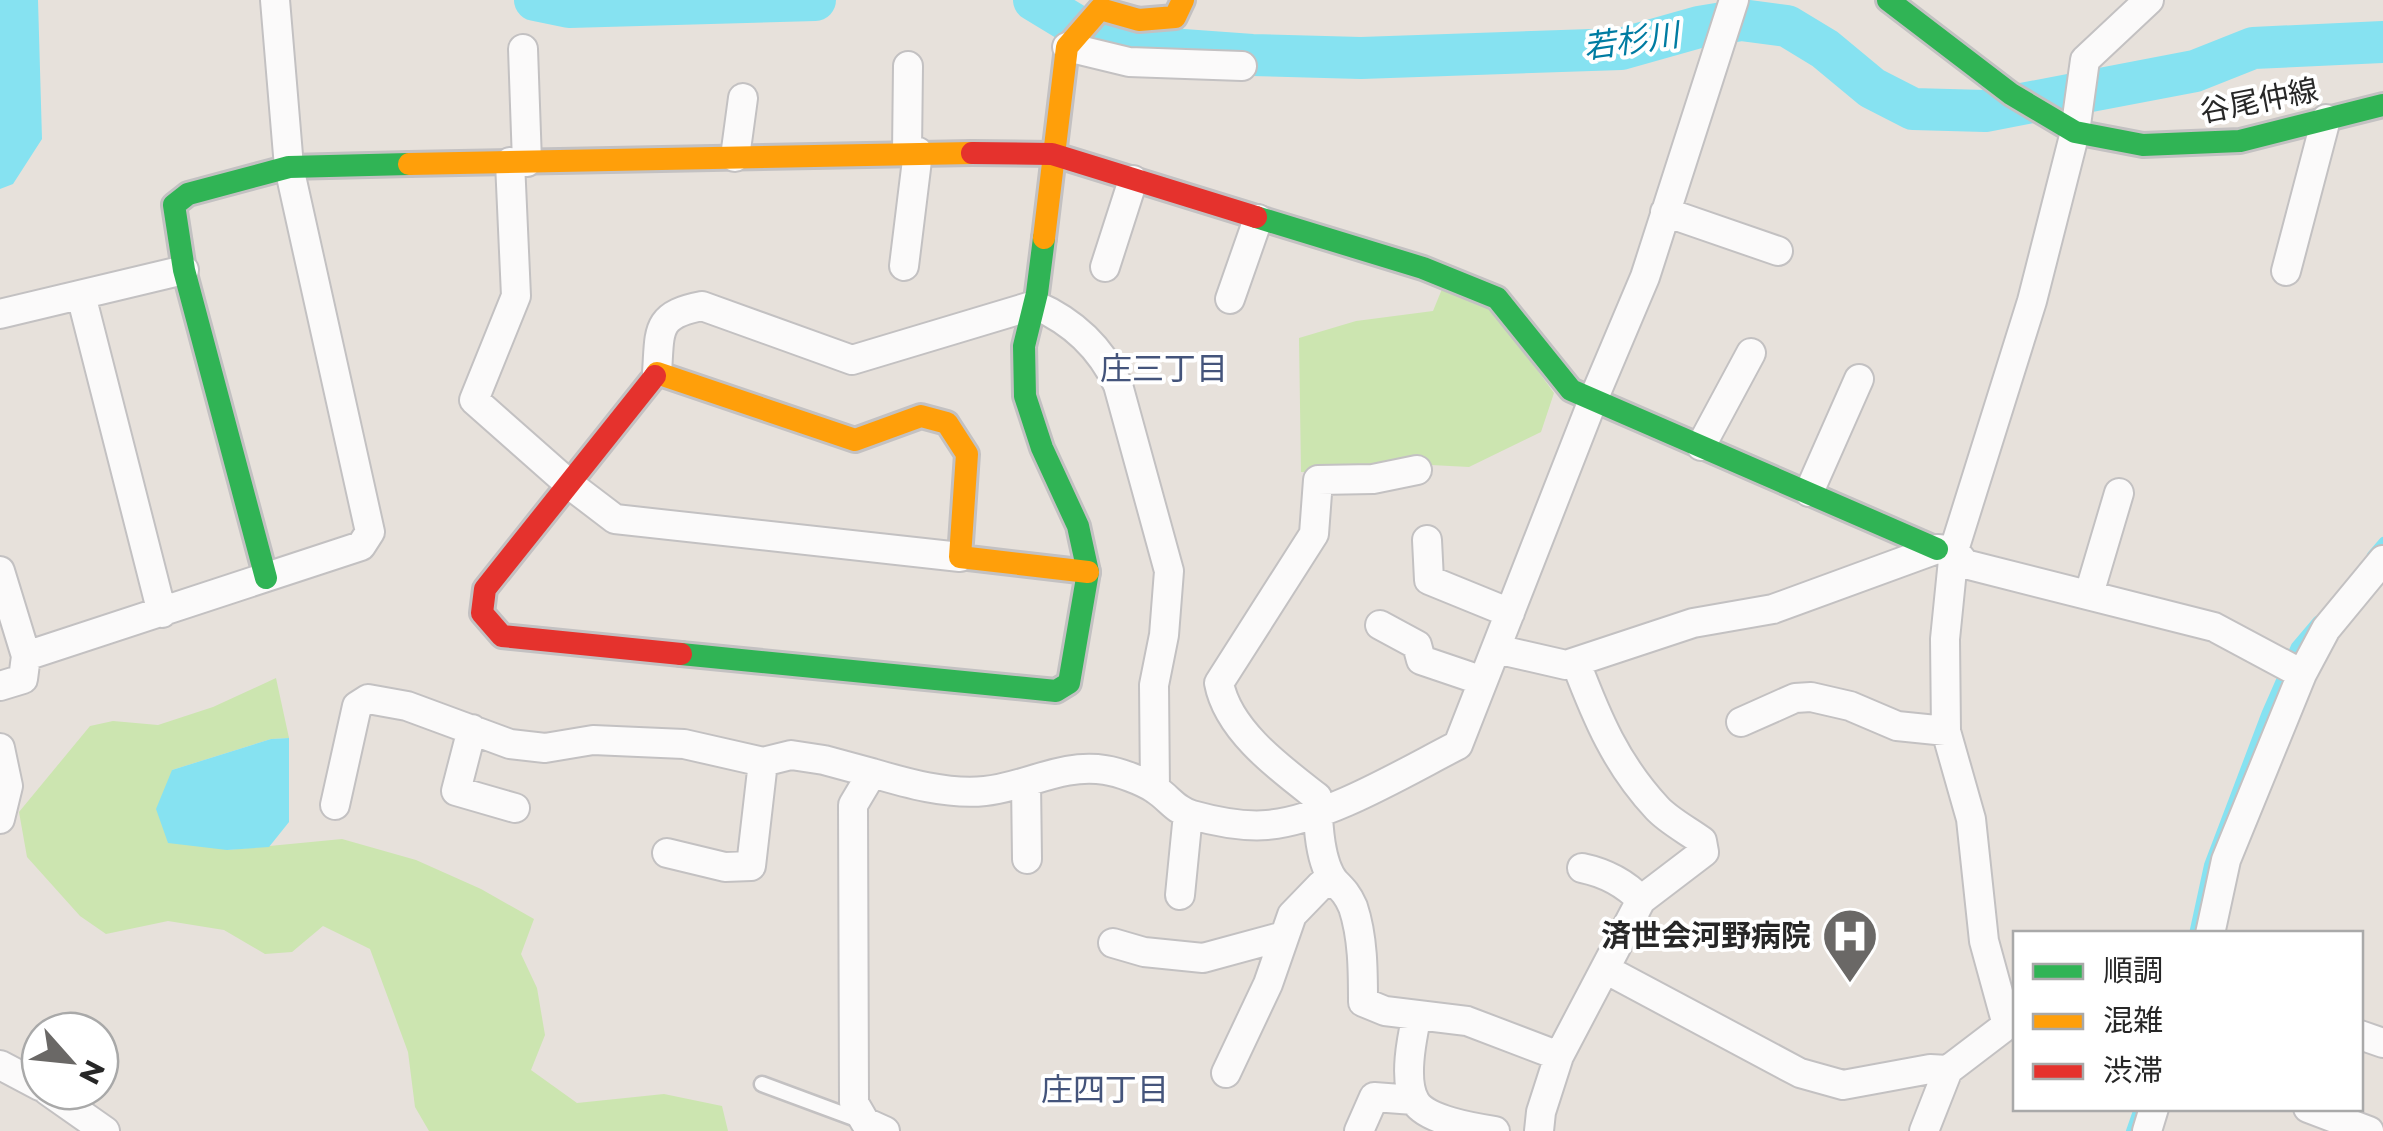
<svg xmlns="http://www.w3.org/2000/svg" width="2383" height="1131" font-family="Montserrat,'Noto Sans JP',sans-serif">
<style>
.green{fill:#cce5b0}
.water{fill:#86e2f1}
.lines{fill:none;stroke-linecap:round;stroke-linejoin:round}
.stream{stroke:#86e2f1;stroke-width:8}
.river{stroke:#86e2f1;stroke-width:42}
.lane-casing{stroke:#c3c1c2;stroke-width:19}
.street-casing{stroke:#c3c1c2;stroke-width:32}
.fast-casing{stroke:#c3c1c2;stroke-width:28}
.slow-casing{stroke:#c3c1c2;stroke-width:28}
.jam-casing{stroke:#c3c1c2;stroke-width:28}
.lane{stroke:#fbfafa;stroke-width:14}
.street{stroke:#fbfafa;stroke-width:28}
.fast{stroke:#30b455;stroke-width:22}
.slow{stroke:#ff9f0a;stroke-width:22}
.jam{stroke:#e5322d;stroke-width:22}
.labels{text-anchor:middle;stroke-width:8;stroke-linejoin:round;paint-order:stroke}
.street-label{font-size:30px;fill:#272727;stroke:#fff}
.poi-label{font-size:30px;font-weight:bold;fill:#272727;stroke:#fff;text-anchor:end}
.water-label{font-size:32px;font-style:italic;fill:#007ca2;stroke:#fff}
.neighbourhood-label{font-size:32px;fill:#44547b;stroke:#fff}
</style>
<rect width="100%" height="100%" fill="#e7e1db"/>
<path class="green" d="M1442,289L1491,307L1554,393L1541,432L1469,467L1412,464L1373,474L1301,472L1299,338L1356,321L1433,311Z
M276,678L289,738L271,739L172,770L227,850L342,839L416,860L481,889L534,919L521,954L537,988L545,1035L531,1070L577,1103L664,1094L722,1106L728,1131H429L415,1107L408,1052L370,949L323,926L292,952L265,954L224,930L168,921L106,934L80,916L27,857L19,812L90,726L113,721L158,725L213,707Z"/>
<path class="water" d="M0,0H38L42,139L13,184L0,189Z
M289,738V822L269,847L227,850L168,843L156,809L172,770L271,739Z"/>
<g class="lines">
<path class="stream" d="M2371,555L2383,541
M2193,934L2208,865L2266,712L2295,646L2317,620
M2130,1131L2138,1108"/>
<path class="river" d="M535,0L569,7L815,0
M1034,0L1095,37L1169,49L1252,55L1361,58L1621,49L1699,27L1741,20L1787,26L1825,49L1872,88L1913,109L1985,111L2195,71L2253,48L2383,42"/>
<g class="lane-casing">
<path id="lane" d="M762,1084L859,1120"/>
</g>
<g class="street-casing">
<path id="street" d="M1067,47L1129,62L1242,66
M523,49L527,162
M907,152L908,66
M735,157L743,98
M510,162L516,296L474,400L569,484L615,519L960,557
M1665,212L1778,251
M904,266L918,152
M1105,267L1133,180
M2286,271L2326,119
M81,295L162,613
M1230,299L1258,219
M0,314L184,270
M657,373C660,330 655,315 702,306L852,360L1035,305C1072,321 1101,348 1118,385L1169,571L1164,635L1154,685L1155,789
M1701,446L1751,353
M1417,470L1373,479L1318,480L1314,534L1219,683C1228,731 1281,769 1317,797C1318,821 1319,863 1335,882C1343,890 1348,895 1353,907C1363,937 1363,971 1363,1002L1385,1011L1467,1021L1559,1056
M1809,492L1859,379
M1427,540L1429,580L1510,613
M1954,550L1965,564L2214,627L2302,674
M0,571L26,656L23,679L0,686
M2089,594L2119,493
M1380,625L1417,645L1421,660L1483,681
M1496,649L1566,665L1693,623L1773,609L1937,549L1948,550
M26,656L361,546L370,532L289,167L275,0
M1741,722L1795,698L1811,697L1850,706L1897,726L1946,731
M472,729L456,791L515,808
M0,748L8,786L0,819
M1026,782L1027,859
M335,805L357,706L368,699L407,706L510,744L545,748L593,740L684,744L763,762L791,755L824,760L872,773
M667,853L725,867L751,866L763,762
M1582,868C1606,873 1625,883 1641,900
M1180,895L1188,814
M2210,934L2226,860L2302,674L2326,629L2383,560
M1113,943L1144,952L1203,958L1284,936
M1607,970L1800,1073L1843,1085L1930,1069L1948,1070
M1417,1015C1412,1037 1403,1080 1415,1101C1425,1120 1475,1128 1495,1131
M2007,1025L1984,941L1971,819L1946,731L1945,639L1954,550L2032,301L2075,132L2085,60L2149,0
M2360,1035L2383,1043
M0,1065L40,1086
M1226,1073L1268,984L1292,915L1321,885L1334,881
M48,1091L105,1131
M2308,1108L2369,1131
M885,1131L865,1122L854,1103L853,805L872,773C906,783 948,795 985,791C1026,787 1062,763 1105,770C1119,772 1143,781 1155,789C1169,798 1175,810 1192,815C1217,822 1241,827 1267,825C1326,820 1405,772 1458,745L1593,400L1645,277L1734,0
M1359,1131L1374,1097L1414,1100
M1539,1131L1541,1112L1559,1056L1641,900L1704,852L1702,841C1687,830 1669,821 1657,808C1616,764 1597,718 1576,663
M1924,1131L1948,1070L2007,1025L2016,1024
M2147,1131L2154,1108"/>
</g>
<g class="fast-casing">
<path id="fast" d="M1888,0L2011,94L2075,132L2143,145L2240,141L2383,105
M1256,217L1423,268L1497,298L1571,390L1937,549
M266,578L184,270L174,205L188,194L289,167L409,164
M681,654L1056,691L1069,683L1088,572L1078,526L1042,448L1025,396L1024,346L1037,293L1044,238"/>
</g>
<g class="slow-casing">
<path id="slow" d="M409,164L972,153
M1044,238L1067,47L1100,9L1139,20L1175,17L1183,0
M655,376L657,373L855,440L921,416L947,423L967,454L960,557L1088,572"/>
</g>
<g class="jam-casing">
<path id="jam" d="M972,153L1052,154L1256,217
M655,376L485,589L482,613L502,636L681,654"/>
</g>
<use href="#lane" class="lane"/>
<use href="#street" class="street"/>
<use href="#fast" class="fast"/>
<use href="#slow" class="slow"/>
<use href="#jam" class="jam"/>
</g>
<defs>
<g id="hospital-pin" transform="scale(2.875)"><path d="M0 17L-7.5 6A9.5 9.5 0 1 1 7.5 6Z" fill="#6a6866" stroke="#fff"/><path d="M-5-5h3v3.5h4V-5h3V5h-3V1.5h-4V5h-3Z" fill="#fff"/></g>
</defs>
<g fill-rule="evenodd">
<use href="#hospital-pin" x="1850" y="936"/>
</g>
<g class="labels">
<g class="street-label">
<text transform="translate(2259 101) rotate(-11)" y="10">谷尾仲線</text>
</g>
<g class="poi-label">
<text x="1811" y="946">済世会河野病院</text>
</g>
<g class="water-label">
<text transform="translate(1631 41) rotate(-8)" y="11">若杉川</text>
</g>
<g class="neighbourhood-label">
<text x="1164" y="380">庄三丁目</text>
<text x="1105" y="1101">庄四丁目</text>
</g>
</g>
<rect x="2013" y="931" width="350" height="180" fill="#ffffff" stroke="#a9a9a9" stroke-width="2.5"/>
<rect x="2033" y="964" width="50" height="15" fill="#30b455" stroke="#a9a9a9" stroke-width="2.5"/>
<text x="2103" y="981" font-size="30" fill="#272727">順調</text>
<rect x="2033" y="1014" width="50" height="15" fill="#ff9f0a" stroke="#a9a9a9" stroke-width="2.5"/>
<text x="2103" y="1031" font-size="30" fill="#272727">混雑</text>
<rect x="2033" y="1064" width="50" height="15" fill="#e5322d" stroke="#a9a9a9" stroke-width="2.5"/>
<text x="2103" y="1081" font-size="30" fill="#272727">渋滞</text>
<g transform="translate(70 1061) rotate(117)"><circle r="48" fill="#ffffff" stroke="#a9a9a9" stroke-width="2.5"/>
<path d="M0-8L18 38L0 25L-18 38Z" fill="#6a6866"/>
<text y="-15" font-size="28" font-weight="bold" text-anchor="middle" fill="#272727">N</text>
</g>
</svg>
